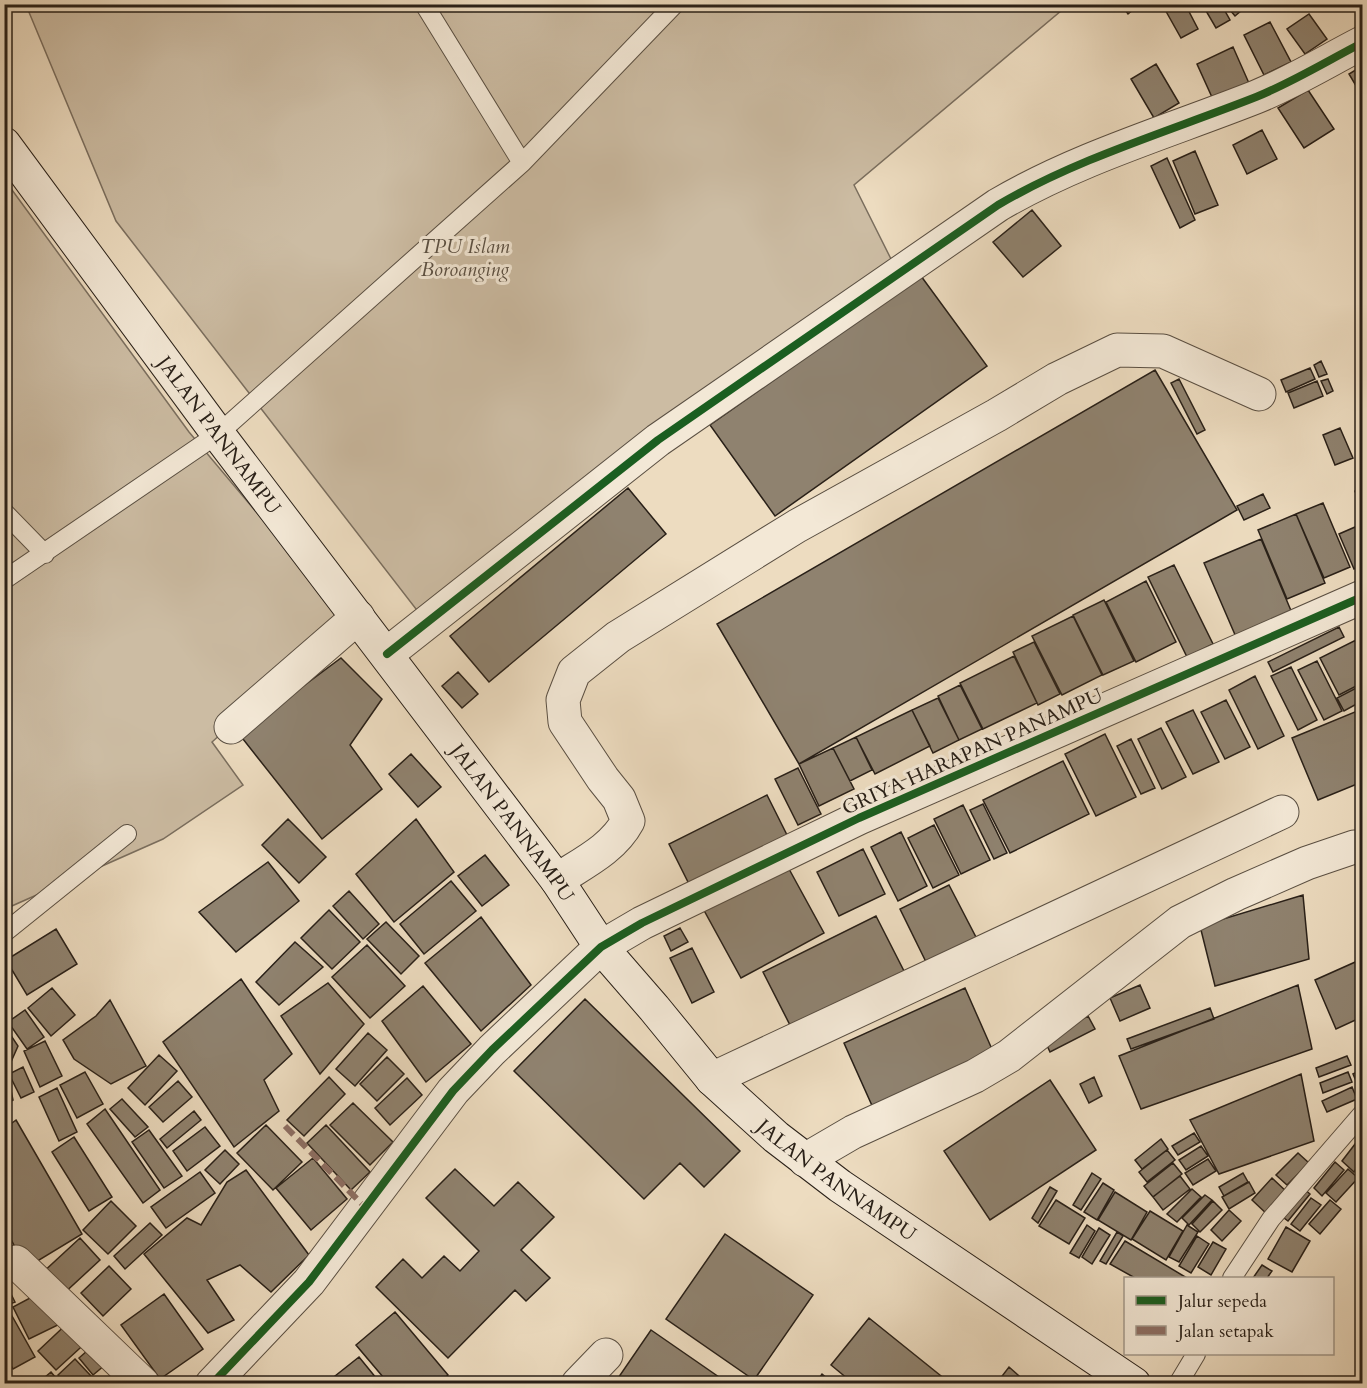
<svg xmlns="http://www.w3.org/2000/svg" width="1367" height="1388" font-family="Cardo,serif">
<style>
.green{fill:#ccbca3;stroke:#7a6e5e;stroke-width:1.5}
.building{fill:#8f826f;stroke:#292018;stroke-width:1.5}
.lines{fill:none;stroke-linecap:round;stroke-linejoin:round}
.service-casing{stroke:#5a4f42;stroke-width:20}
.minor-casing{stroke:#5a4f42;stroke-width:35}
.secondary-casing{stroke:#292018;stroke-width:35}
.service{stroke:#f3e8d6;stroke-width:18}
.minor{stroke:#f3e8d6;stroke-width:33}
.secondary{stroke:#f3e8d6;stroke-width:33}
.quiet{stroke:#8d6e63;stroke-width:6;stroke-dasharray:12 6;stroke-linecap:butt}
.cycleway-casing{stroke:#f3e8d6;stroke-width:11}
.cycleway{stroke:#1b5e20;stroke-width:8}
.labels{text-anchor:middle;stroke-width:6;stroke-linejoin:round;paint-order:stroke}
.park-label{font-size:20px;font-style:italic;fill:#5a4f42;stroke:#f3e8d6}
.street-label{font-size:20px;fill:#292018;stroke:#f3e8d6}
</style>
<rect width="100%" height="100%" fill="#eddcc0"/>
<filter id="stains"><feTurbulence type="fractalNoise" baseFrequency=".00333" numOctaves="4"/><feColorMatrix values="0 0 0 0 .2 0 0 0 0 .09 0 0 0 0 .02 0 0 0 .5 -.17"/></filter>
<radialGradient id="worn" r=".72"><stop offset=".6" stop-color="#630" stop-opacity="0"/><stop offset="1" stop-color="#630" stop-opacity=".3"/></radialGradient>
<path class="green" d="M26,5H1068L854,185L894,265L433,631L116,221Z
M4,179L189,432L347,620L212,742L243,785L163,839L5,909Z"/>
<path class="building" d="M1121,4H1140L1128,14Z
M1166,4H1185L1198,29L1181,38L1163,6Z
M1202,4H1221L1230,20L1216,28Z
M1225,4H1249L1235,16Z
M1309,14L1327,39L1305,54L1287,29Z
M1270,22L1291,62L1264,75L1244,35Z
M1233,47L1252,90L1216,106L1197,64Z
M1156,64L1179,103L1154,118L1131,79Z
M1362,66V96L1349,74Z
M1308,90L1334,129L1304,148L1278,108Z
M1262,130L1277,159L1247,174L1233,145Z
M1195,151L1218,205L1195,214L1173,161Z
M1167,158L1195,220L1180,228L1151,166Z
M1032,210L1061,246L1023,277L993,242Z
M921,276L987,366L775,516L710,425Z
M1321,361L1327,374L1319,377L1314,365Z
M1310,368L1315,379L1286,392L1281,380Z
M1155,370L1237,510L799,764L717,624Z
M1179,379L1205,430L1197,434L1171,383Z
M1328,379L1333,391L1327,394L1321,381Z
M1317,381L1323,396L1294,408L1288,393Z
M1340,428L1353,458L1335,465L1323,435Z
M1362,487V509L1355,491Z
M628,488L666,534L489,682L450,636Z
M1263,494L1270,508L1244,520L1237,506Z
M1323,503L1350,567L1324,578L1296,514Z
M1296,514L1325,583L1287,599L1258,530Z
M1362,524V565L1354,569L1339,534Z
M1261,539L1292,613L1236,637L1204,563Z
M1174,565L1213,644L1187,657L1148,577Z
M1146,581L1176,642L1136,662L1106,602Z
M1104,600L1134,661L1103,675L1073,615Z
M1073,616L1102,675L1062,695L1032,636Z
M1339,627L1344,637L1273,672L1268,662Z
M1356,640L1362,652V683L1339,695L1320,658Z
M1034,642L1060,694L1038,705L1013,652Z
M1014,656L1037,703L983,729L960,683Z
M341,658L382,699L350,745L382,789L322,839L239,734Z
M1317,661L1342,711L1324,720L1298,670Z
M1291,667L1317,720L1298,730L1271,676Z
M458,672L478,694L462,708L442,686Z
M1255,676L1284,736L1258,749L1229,690Z
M960,685L982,729L959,740L938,696Z
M1362,685V701L1344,711L1337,698Z
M938,698L959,740L933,753L912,710Z
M1226,700L1250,747L1225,759L1201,712Z
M1362,709V782L1318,800L1292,738Z
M912,710L930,746L875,774L856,737Z
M1193,710L1219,762L1193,774L1166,722Z
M1161,728L1186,777L1162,789L1138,739Z
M1105,734L1136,797L1096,816L1065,754Z
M856,737L872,770L850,781L833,748Z
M1131,739L1155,788L1141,794L1117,746Z
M833,748L854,789L819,806L799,764Z
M411,754L441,787L418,807L389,774Z
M1063,761L1089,814L1010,853L983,800Z
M798,768L821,814L798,825L775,779Z
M767,795L790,841L692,890L669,844Z
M983,804L1007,853L994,859L970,810Z
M963,805L990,860L961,874L934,819Z
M288,819L326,857L299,883L262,845Z
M416,819L454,872L394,922L356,874Z
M934,825L959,875L933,888L908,838Z
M901,832L927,886L898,901L871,847Z
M863,849L885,894L839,916L817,872Z
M485,855L509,885L482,906L458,876Z
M783,858L824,933L741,978L700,903Z
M268,862L299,901L236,952L199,912Z
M451,881L476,911L424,954L400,924Z
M949,885L979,943L929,968L900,909Z
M349,891L379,924L363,939L333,906Z
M1303,895L1309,959L1215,986L1200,926Z
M329,910L360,942L332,969L301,938Z
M876,916L906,975L793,1031L763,972Z
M481,917L531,985L481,1031L425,963Z
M386,922L419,956L401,974L367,939Z
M680,928L688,942L671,951L664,936Z
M56,929L77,964L27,995L6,960Z
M295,942L323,967L279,1005L256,982Z
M367,945L405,986L370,1018L332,977Z
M692,948L714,992L692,1003L670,958Z
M1362,959V1017L1336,1029L1315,980Z
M241,979L292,1054L264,1080L279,1111L234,1147L163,1042Z
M328,983L364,1024L320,1074L281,1016Z
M1140,985L1150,1008L1120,1021L1110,998Z
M1298,985L1312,1049L1141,1109L1119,1056Z
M423,986L471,1044L426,1082L382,1021Z
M52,988L75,1015L51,1036L28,1008Z
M965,988L995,1056L874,1110L844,1043Z
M585,999L740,1151L704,1187L680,1163L644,1199L514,1071Z
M110,1000L146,1066L111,1084L74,1059L63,1040L96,1016Z
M1210,1008L1214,1019L1131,1049L1127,1039Z
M25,1010L44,1037L27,1049L8,1022Z
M1088,1016L1095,1029L1050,1052L1044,1039Z
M4,1025L18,1046L7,1071L13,1100L4,1105Z
M368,1033L387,1050L355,1086L336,1069Z
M45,1041L62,1076L40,1087L24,1051Z
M159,1055L177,1071L145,1105L128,1088Z
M1347,1056L1351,1065L1319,1077L1316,1068Z
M387,1057L404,1074L377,1101L360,1084Z
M23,1067L34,1092L21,1098L9,1074Z
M1362,1070V1087L1359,1088L1353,1074Z
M85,1072L103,1104L77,1118L60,1085Z
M1348,1072L1352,1082L1323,1093L1320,1083Z
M1301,1074L1314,1141L1219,1174L1190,1120Z
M329,1077L345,1094L304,1136L287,1120Z
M1094,1077L1102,1096L1089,1103L1080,1084Z
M407,1078L422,1095L390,1125L375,1108Z
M1050,1080L1096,1150L990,1220L944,1151Z
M178,1081L192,1097L163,1122L149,1107Z
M1352,1087L1357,1099L1327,1112L1322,1101Z
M57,1088L77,1132L59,1141L39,1097Z
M122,1099L148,1127L135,1137L110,1109Z
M353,1103L393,1142L370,1165L330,1125Z
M105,1109L160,1190L143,1203L87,1124Z
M194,1111L201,1120L167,1148L160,1139Z
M16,1120L82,1234L26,1268L4,1226V1129Z
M266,1125L302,1162L273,1190L237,1153Z
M326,1125L370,1172L351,1190L307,1143Z
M205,1127L220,1146L187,1171L173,1151Z
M149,1130L182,1176L164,1188L132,1142Z
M1194,1133L1200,1142L1178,1155L1172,1146Z
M1362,1135V1160L1354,1172L1342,1161Z
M74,1137L112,1197L89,1211L52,1152Z
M1161,1139L1168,1149L1142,1169L1135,1160Z
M1201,1146L1208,1156L1186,1170L1179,1160Z
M225,1150L239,1164L220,1184L205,1170Z
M1167,1150L1175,1160L1147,1182L1139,1172Z
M1298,1153L1309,1163L1287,1185L1276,1175Z
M313,1158L347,1199L311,1230L276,1188Z
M1208,1159L1216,1171L1193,1185L1185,1173Z
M1335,1162L1344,1170L1322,1196L1314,1188Z
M1173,1163L1182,1174L1153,1197L1144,1186Z
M455,1169L494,1206L518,1182L554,1217L521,1250L550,1278L526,1301L515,1290L448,1358L376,1287L403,1259L422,1278L444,1256L460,1271L479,1251L426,1198Z
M1348,1169L1358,1178L1336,1202L1326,1193Z
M246,1170L309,1255L271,1292L240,1265L207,1280L234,1320L208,1333L144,1254L187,1218L201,1225L227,1182Z
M200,1172L215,1193L166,1228L151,1207Z
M1092,1173L1101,1179L1081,1210L1073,1205Z
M1243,1173L1248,1182L1224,1196L1219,1187Z
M1180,1176L1190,1189L1163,1210L1153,1197Z
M1272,1178L1289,1194L1269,1216L1252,1200Z
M1249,1182L1255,1193L1229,1209L1222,1197Z
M1103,1183L1114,1190L1097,1220L1084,1212Z
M1050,1187L1057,1191L1038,1223L1032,1218Z
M1303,1188L1310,1194L1288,1221L1280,1215Z
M1192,1189L1201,1197L1177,1222L1167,1214Z
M1115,1192L1147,1212L1131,1240L1098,1220Z
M1205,1195L1212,1200L1189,1225L1182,1218Z
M1311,1198L1321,1205L1300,1231L1291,1224Z
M1056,1200L1085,1218L1069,1244L1039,1226Z
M1330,1200L1341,1209L1320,1234L1309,1224Z
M111,1201L136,1226L108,1254L83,1230Z
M1213,1201L1222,1210L1200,1232L1192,1224Z
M1229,1210L1241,1221L1222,1241L1211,1230Z
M1150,1211L1183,1231L1166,1260L1132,1239Z
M150,1223L162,1235L125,1269L114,1256Z
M1087,1225L1095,1231L1079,1258L1070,1253Z
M1187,1225L1198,1232L1179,1262L1169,1257Z
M1286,1227L1310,1241L1292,1272L1268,1259Z
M1099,1228L1110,1235L1092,1264L1082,1257Z
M1117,1232L1123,1236L1106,1264L1100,1261Z
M725,1234L813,1295L754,1380L666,1319Z
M1197,1236L1209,1244L1191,1273L1179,1266Z
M80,1238L100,1260L60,1297L40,1275Z
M1125,1241L1187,1278H1135L1110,1264Z
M1213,1242L1226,1249L1211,1275L1198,1267Z
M1262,1265L1272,1271L1267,1278H1253Z
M109,1266L131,1289L103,1316L81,1293Z
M4,1280L15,1302L4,1306Z
M45,1290L62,1323L29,1339L13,1307Z
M164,1294L203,1349L160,1379L121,1325Z
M7,1307L35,1357L13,1369L4,1354V1308Z
M395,1312L448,1375L439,1384H389L356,1345Z
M73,1318L91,1338L56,1370L38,1351Z
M869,1318L951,1384H854L831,1365Z
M651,1330L729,1384H614Z
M96,1343L111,1360L93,1375L79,1358Z
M359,1357L381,1384H325Z
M75,1359L91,1376L82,1384H66L58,1375Z
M121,1364L141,1384H102Z
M1009,1367L1028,1384H996Z
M51,1372L61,1384H37Z
M822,1374L834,1384H815Z"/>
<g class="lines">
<g class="service-casing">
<path id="service" d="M424,4L522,163
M4,512L45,554
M4,580L218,434L522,163L675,4
M4,933L127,834
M1232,1278L1271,1219L1362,1114
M1178,1384L1196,1354"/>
</g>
<g class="minor-casing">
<path id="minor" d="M387,654L658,440L998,205C1078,158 1170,131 1256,97C1293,82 1327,61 1362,43
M231,727L358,617
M557,880C583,863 613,849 628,821L619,799L603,779L565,722L563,700L574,672L618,637L797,526L997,415L1057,379L1117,350L1163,351L1259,394
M712,1079L1282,812
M805,1160L853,1132L975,1076L1009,1056L1180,922L1236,894L1307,863L1354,847
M16,1262L143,1384
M212,1384L309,1282L453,1091L492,1050L601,947L642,923L859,818L1362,597
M578,1384L606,1355"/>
</g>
<g class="secondary-casing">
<g id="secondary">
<path id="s1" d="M4,144L218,434L557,880L601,947L654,1008L712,1079L776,1137L840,1186L1134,1384"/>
</g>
</g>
<use href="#service" class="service"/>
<use href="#minor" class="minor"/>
<use href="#secondary" class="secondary"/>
<path class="quiet" d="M285,1126L364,1206"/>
<g class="cycleway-casing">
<path id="cycleway" d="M387,654L658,440L998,205C1078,158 1170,131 1256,97C1293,82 1327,61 1362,43
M212,1384L309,1282L453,1091L492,1050L601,947L642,923L859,818L1362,597"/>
</g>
<use href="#cycleway" class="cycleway"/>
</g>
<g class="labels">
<g class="park-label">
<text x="465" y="253">TPU Islam<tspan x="465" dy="23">Boroanging</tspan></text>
</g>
<g class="street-label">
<text dy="7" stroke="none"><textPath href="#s1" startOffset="362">JALAN PANNAMPU</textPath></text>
<text transform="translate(972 751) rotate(-24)" y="7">GRIYA HARAPAN PANAMPU</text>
<text dy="7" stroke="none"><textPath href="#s1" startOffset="848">JALAN PANNAMPU</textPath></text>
<text dy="7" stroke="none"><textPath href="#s1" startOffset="1334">JALAN PANNAMPU</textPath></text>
</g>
</g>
<rect width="1367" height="1388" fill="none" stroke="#eddcc0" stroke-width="24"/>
<rect x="6" y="6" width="1355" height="1376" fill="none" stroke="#292018" stroke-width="3"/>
<rect x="12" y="12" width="1343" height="1364" fill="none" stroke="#292018" stroke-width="1.5"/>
<rect x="1124" y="1277" width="210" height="78" fill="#f3e8d6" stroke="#a2988a" stroke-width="1.5"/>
<rect x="1136" y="1296" width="30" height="9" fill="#1b5e20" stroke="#a2988a" stroke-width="1.5"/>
<text x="1178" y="1307" font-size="18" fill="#292018">Jalur sepeda</text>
<rect x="1136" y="1326" width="30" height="9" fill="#8d6e63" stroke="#a2988a" stroke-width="1.5"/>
<text x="1178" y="1337" font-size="18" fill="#292018">Jalan setapak</text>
<rect width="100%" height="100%" filter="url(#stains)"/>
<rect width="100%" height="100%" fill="url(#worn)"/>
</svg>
